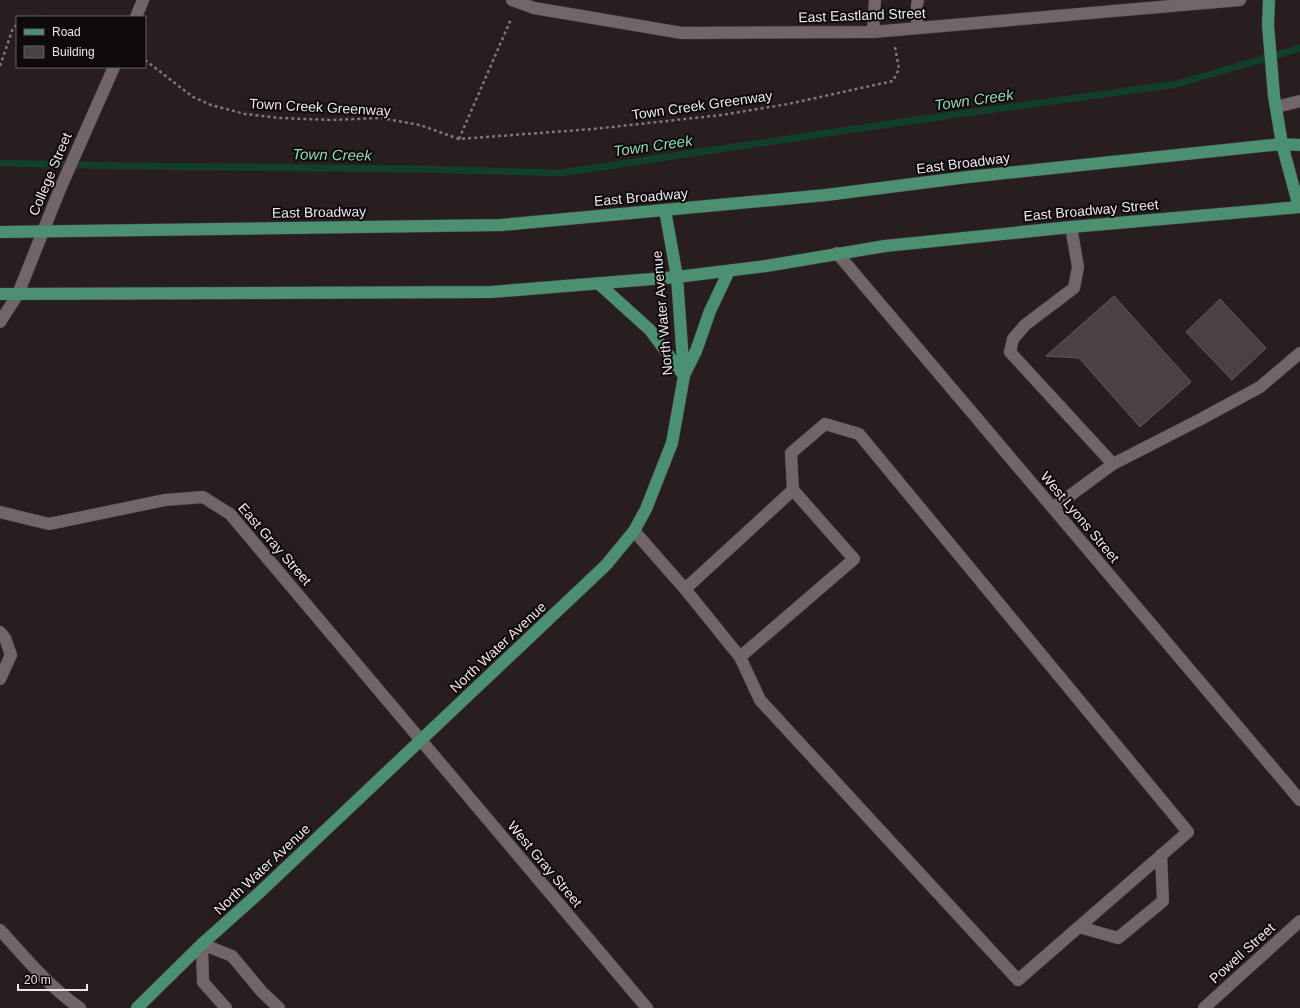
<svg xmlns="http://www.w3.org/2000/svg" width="1300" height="1008" font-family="Arial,sans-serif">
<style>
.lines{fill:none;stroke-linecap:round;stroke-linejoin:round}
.stream{stroke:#113f2a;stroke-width:7}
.building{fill:#4c4142;stroke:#65585a}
.minor-casing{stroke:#41393a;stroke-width:13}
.major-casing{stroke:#41393a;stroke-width:13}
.path{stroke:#807779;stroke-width:2.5;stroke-dasharray:3 3;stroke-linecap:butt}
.minor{stroke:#726567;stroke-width:12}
.major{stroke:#4a9071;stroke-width:12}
.labels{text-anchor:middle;stroke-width:4;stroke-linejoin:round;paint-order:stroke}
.street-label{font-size:14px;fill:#ede6e7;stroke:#0e090a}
.water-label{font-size:15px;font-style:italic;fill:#91dab3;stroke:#0e090a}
</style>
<rect width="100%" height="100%" fill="#281e20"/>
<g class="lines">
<path class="stream" d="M0,163L127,166L417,169L560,173L902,122L1177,84L1300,48"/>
</g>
<path class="building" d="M1114,296L1191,382L1140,427L1079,358L1046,356Z
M1220,299L1266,348L1232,380L1186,332Z"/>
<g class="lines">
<g class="minor-casing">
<path id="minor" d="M512,0L534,8L682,33L873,32L1240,0
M136,17L143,0
M917,28V5L918,0
M873,32L875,0
M1276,107L1300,101
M1071,227L1078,267L1074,288L1025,325L1013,339L1010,352L1113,464L1201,419L1260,387L1300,353
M837,253L1300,800
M0,322L18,294L60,189L114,67
M1053,508L1113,464
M0,512L49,524L165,500L203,497L230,514L647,1008
M634,531L685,589L740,657L760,700L1018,980L1188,832L859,434L825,424L791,453L793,490L685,589
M0,632L5,638L11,655L0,679
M740,657L854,559L793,490
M1079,927L1118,938L1163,901L1161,855
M0,930C25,957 49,987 80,1008
M226,1008L203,982L202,944L232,956L262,992L279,1008
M1204,1008L1300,921"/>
</g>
<g class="major-casing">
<path id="major" d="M1269,0L1268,25L1274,96L1282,144L1299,207
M0,232L501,225L826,195L968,177L1282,144L1300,145
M598,283L650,330L684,376
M0,294L491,292L677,277L766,266L885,246L1071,227L1300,207
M684,375L696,351L710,311L729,271
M137,1008L202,944L259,893L606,565L634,531L646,509L672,443L684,376L677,277L665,210"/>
</g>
<path class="path" d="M39,17H43
M145,60L193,97L211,105L245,114L280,118L332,120L381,118L420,125L459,139L593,129L722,115L788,104L893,81L899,69L895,47
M0,66L13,28L17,25
M459,139L511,19"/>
<use href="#minor" class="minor"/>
<use href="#major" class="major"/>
</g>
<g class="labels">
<g class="street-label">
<text transform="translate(862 15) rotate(-2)" y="5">East Eastland Street</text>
<text transform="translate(702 105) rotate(-8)" y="5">Town Creek Greenway</text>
<text transform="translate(320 107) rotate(3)" y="5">Town Creek Greenway</text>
<text transform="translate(963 163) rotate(-7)" y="5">East Broadway</text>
<text transform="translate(50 174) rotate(-67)" y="5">College Street</text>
<text transform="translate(641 197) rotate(-5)" y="5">East Broadway</text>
<text transform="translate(1091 210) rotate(-5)" y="5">East Broadway Street</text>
<text transform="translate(319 212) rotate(-1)" y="5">East Broadway</text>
<text transform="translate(662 313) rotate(-95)" y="5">North Water Avenue</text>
<text transform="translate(1080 517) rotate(50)" y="5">West Lyons Street</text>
<text transform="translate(275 544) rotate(49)" y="5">East Gray Street</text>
<text transform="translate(498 647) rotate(-43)" y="5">North Water Avenue</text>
<text transform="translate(545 864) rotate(50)" y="5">West Gray Street</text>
<text transform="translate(262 869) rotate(-43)" y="5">North Water Avenue</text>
<text transform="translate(1242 953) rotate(-42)" y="5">Powell Street</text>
</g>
<g class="water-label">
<text transform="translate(974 100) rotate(-8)" y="5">Town Creek</text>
<text transform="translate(653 146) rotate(-8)" y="5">Town Creek</text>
<text transform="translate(332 155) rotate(1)" y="5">Town Creek</text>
</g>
</g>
<rect x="16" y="16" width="130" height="52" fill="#0e090a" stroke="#676162"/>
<rect x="24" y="29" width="20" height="6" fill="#4a9071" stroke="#676162"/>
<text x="52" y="36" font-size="12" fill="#ede6e7">Road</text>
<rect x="24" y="46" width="20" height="12" fill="#4c4142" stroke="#676162"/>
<text x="52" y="56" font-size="12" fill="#ede6e7">Building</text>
<path d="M18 984v6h69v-6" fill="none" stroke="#ede6e7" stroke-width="2"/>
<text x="24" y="984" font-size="12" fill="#ede6e7" stroke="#0e090a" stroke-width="3" paint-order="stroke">20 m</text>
</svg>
